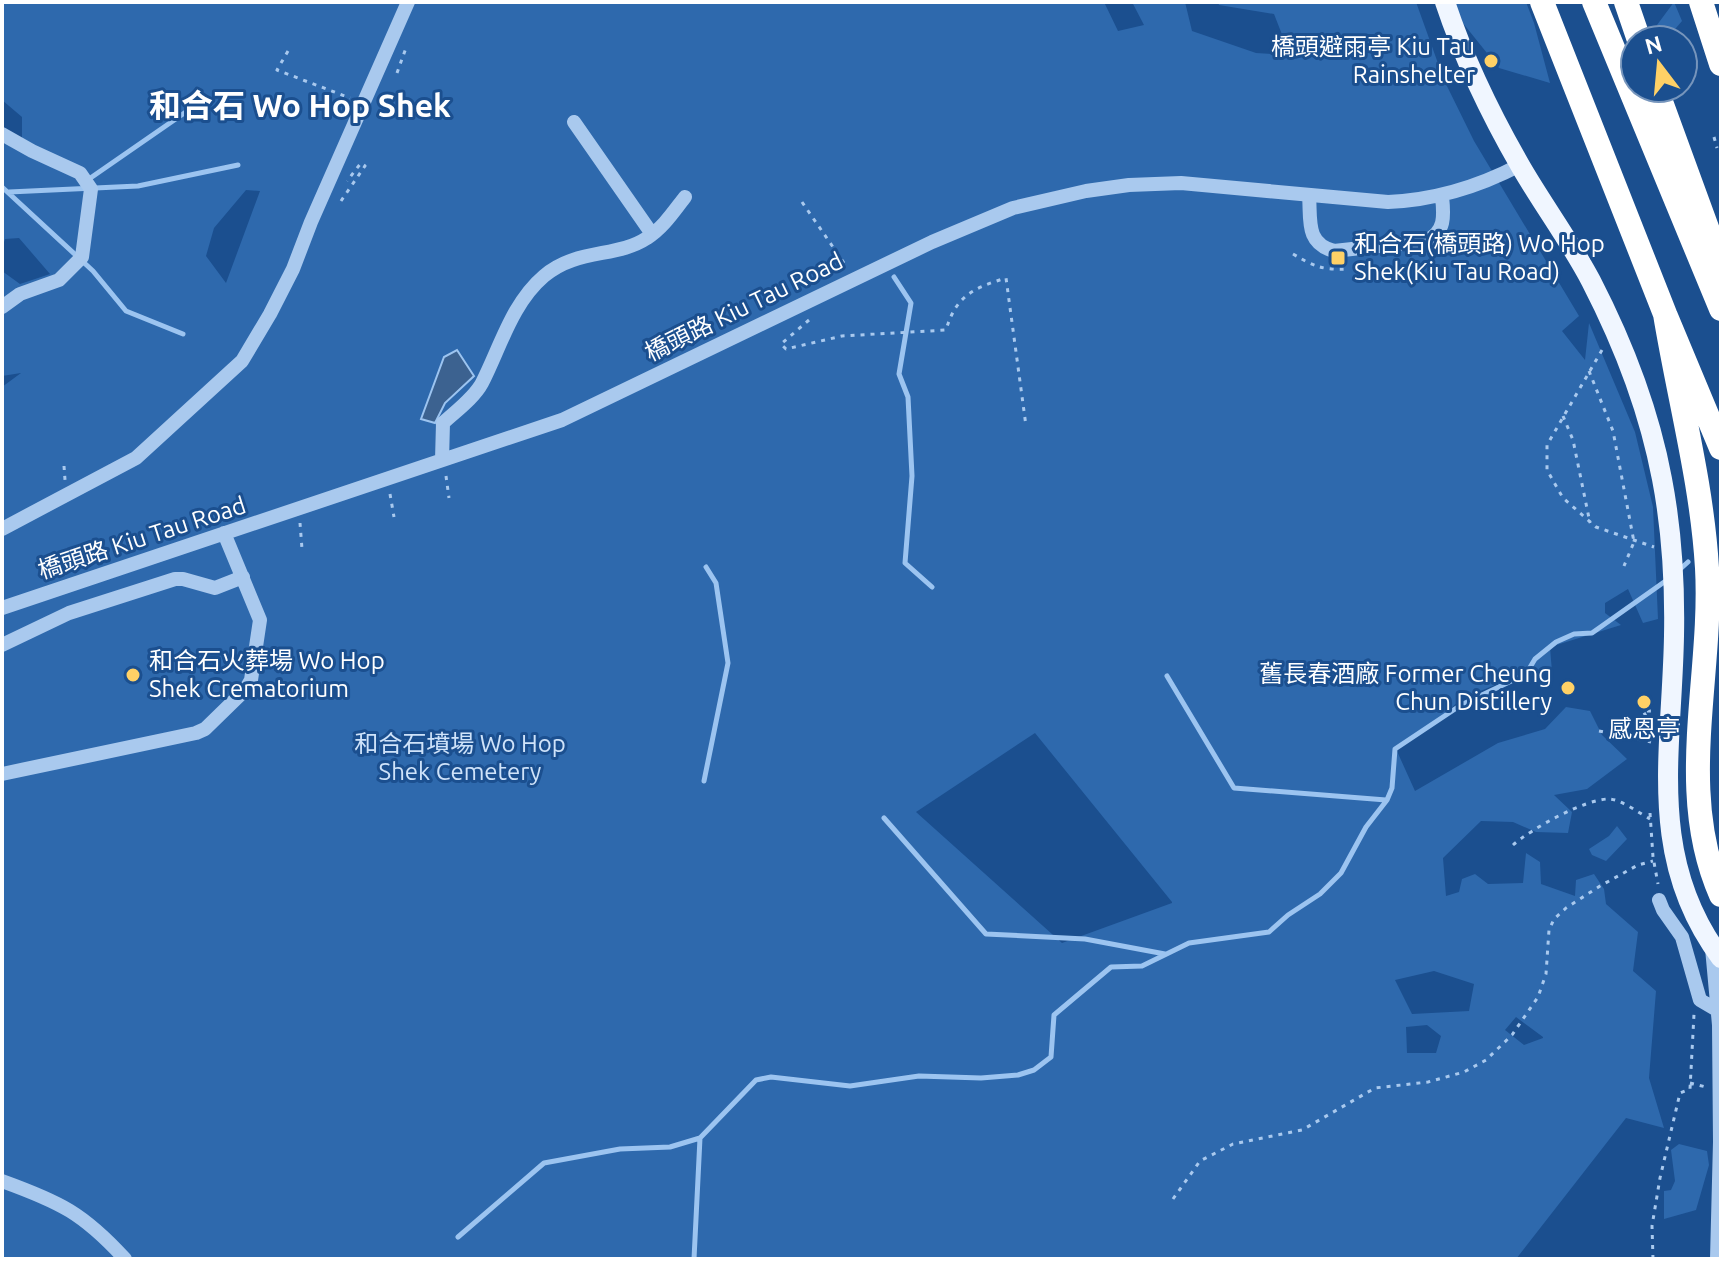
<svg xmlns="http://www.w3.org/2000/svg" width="1723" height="1261" font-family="Ubuntu,'Noto Sans TC',sans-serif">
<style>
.green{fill:#2e69ad;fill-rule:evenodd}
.water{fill:#3c6290;stroke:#9cc4f0;stroke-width:2}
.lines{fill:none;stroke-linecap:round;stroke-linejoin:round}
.stream{stroke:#9cc4f0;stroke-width:5}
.path{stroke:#a9c9ee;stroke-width:3;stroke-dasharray:4 6;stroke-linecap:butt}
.minor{stroke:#a9c9ee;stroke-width:14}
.major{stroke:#f0f6ff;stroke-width:20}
.highway{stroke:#fff;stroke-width:24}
.poi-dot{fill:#ffd166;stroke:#1b4f8f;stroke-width:3}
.labels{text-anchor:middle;stroke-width:6;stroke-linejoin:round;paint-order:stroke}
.poi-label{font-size:24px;fill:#fff;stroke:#1b4f8f;text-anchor:end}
.street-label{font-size:24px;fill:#fff;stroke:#1b4f8f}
.park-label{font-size:24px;fill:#cfe3fa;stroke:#1b4f8f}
.district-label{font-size:32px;font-weight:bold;fill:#fff;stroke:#1b4f8f}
</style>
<rect width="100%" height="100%" fill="#1b4f8f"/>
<path class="green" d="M2,2H1104L1118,31L1144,25L1132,2H1185L1192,31L1256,53L1290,55L1274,14L1219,5L1218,2H1416L1444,80L1474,141L1579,316L1562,331L1585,360L1589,323L1635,432L1653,507L1658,619L1643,623L1628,589L1605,603V613L1621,625L1550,647L1552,672L1507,680L1461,699L1435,723L1396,749L1415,791L1498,743L1545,729L1566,707L1590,711L1602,735L1627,759L1587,789L1554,795L1572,812L1568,833L1536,832L1513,822L1481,821L1443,858L1446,896L1459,892L1462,879L1475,874L1488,884L1523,883L1526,853L1540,862L1541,884L1575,896L1576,880L1594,874L1604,889L1606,904L1638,932L1633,971L1656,991L1649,1078L1664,1128L1626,1118L1516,1259H2V387L21,373L2,376V271L20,284L50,274L19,238L5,239L2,248V143L22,146V117L2,100ZM246,190L260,191L226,283L206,256L214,228ZM1035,733L1172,902V903L1062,943L916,812ZM1434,971L1474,984L1469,1011L1412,1014L1395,980ZM1516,1017L1543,1037V1038L1524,1045L1505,1030ZM1427,1025L1441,1036L1436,1053H1407L1406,1027Z
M1454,2H1526L1534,23L1550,83L1499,68L1458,17Z
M1674,2L1682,21L1670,35L1657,25Z
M1617,826L1627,839L1606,861L1592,855L1589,849L1609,836Z
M1679,1144L1707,1151L1709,1165L1696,1210L1664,1219V1191L1671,1190L1675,1181L1671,1150Z"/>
<path class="water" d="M457,350L474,376L445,403L435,423L421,419L444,357Z"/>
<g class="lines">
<path class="stream" d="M89,179L193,107
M2,187L93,271L126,311L183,334
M9,192L138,186L238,165
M894,277L911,303L899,374L908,397L912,476L905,563L932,587
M1678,571L1688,562
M1167,676L1234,788L1386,800
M704,781L728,663L716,583L706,567
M884,818L986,934L1085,939L1165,954
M458,1237L544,1163L620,1149L670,1147L700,1138L756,1080L771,1077L850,1086L919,1076L981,1078L1018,1075L1034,1070L1051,1057L1054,1015L1111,967L1142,966L1189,943L1269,932L1288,915L1320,894L1341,873L1366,827L1387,800L1392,788L1395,749L1461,705L1526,674L1535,659L1556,642L1574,634L1592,633L1667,580
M694,1259L700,1138"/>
<path class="path" d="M288,51L277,70L350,98
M397,73L407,45
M1714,137L1717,148
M341,201L365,166L361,163L347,181
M802,202L846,266
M1293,254C1315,267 1322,270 1348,269
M809,320L781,344L786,349L842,336L946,330C956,296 973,288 1006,278L1026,426
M1602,350L1547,445V470L1563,498L1596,527L1654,547
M1589,371L1613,431L1634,542L1624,566
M1563,416L1573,440L1590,523
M64,466L65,480
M446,476L449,498
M390,494L394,517
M300,523L302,549
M1651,725L1643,711H1651
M1599,731L1651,742
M1650,813L1653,857L1658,884
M1513,845C1531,829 1586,798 1610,799C1622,800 1639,813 1650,819
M1690,1083L1706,1087
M1173,1199L1200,1161L1233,1144L1302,1130L1375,1088L1428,1082L1464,1072L1486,1060L1512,1035L1538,997L1546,974L1549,930L1554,919L1566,908L1600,886L1638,865L1653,861
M1653,1259L1652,1226L1660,1178L1680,1093L1690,1089L1694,1014"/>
<path class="minor" d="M574,122L652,234
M2,134L32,151L80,173L91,189L82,257L59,280L20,294L2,307
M1309,195C1311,220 1305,243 1334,251L1425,241C1446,233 1444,215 1442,196
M442,460L443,423C456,411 474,398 482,383C500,348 512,303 544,276C577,248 617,258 647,238C663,228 674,211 685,197
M2,529L136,458L242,361L270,314L293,269L311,222L408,2
M2,608L562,420L932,242L1013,208L1086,191L1129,185L1181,183L1388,202C1435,200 1478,187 1520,165
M2,645L69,613L175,579H183L215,588L243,577
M2,774L196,733L205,729L245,690L251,680L260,620L224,533
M1659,900L1663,910L1682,937L1700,1000L1717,1010
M1712,948L1719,1025L1720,1142L1717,1259
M2,1181C60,1202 83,1213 125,1259"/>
<path class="major" d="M1445,2C1464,59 1491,115 1521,167C1543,205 1570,241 1591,281C1623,343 1649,410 1662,479C1672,531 1675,584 1674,636C1672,752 1646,858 1721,958"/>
<path class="highway" d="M1542,2L1665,314L1721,448
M1594,2L1721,309
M1626,2L1639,40
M1701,2L1721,64
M1656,88L1721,266
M1665,314C1679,399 1702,483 1707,568C1713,676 1675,792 1721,895"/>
</g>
<g class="poi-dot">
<circle cx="1491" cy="61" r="8"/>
<rect x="1330" y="250" width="16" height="16" rx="4"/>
<circle cx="133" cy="675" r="8"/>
<circle cx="1568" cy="688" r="8"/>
<circle cx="1644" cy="702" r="8"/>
</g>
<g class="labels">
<g class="poi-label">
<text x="1475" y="55">橋頭避雨亭 Kiu Tau<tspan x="1475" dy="28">Rainshelter</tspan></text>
<text x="1354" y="252" text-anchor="start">和合石(橋頭路) Wo Hop<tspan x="1354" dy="28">Shek(Kiu Tau Road)</tspan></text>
<text x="149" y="669" text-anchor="start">和合石火葬場 Wo Hop<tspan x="149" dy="28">Shek Crematorium</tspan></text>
<text x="1552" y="682">舊長春酒廠 Former Cheung<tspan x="1552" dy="28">Chun Distillery</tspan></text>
<text x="1644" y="737" text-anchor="middle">感恩亭</text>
</g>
<g class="street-label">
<text transform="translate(744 307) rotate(-26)" y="8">橋頭路 Kiu Tau Road</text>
<text transform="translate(142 538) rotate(-18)" y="8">橋頭路 Kiu Tau Road</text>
</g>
<g class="park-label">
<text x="460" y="752">和合石墳場 Wo Hop<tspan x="460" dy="28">Shek Cemetery</tspan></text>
</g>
<g class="district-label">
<text x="300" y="117">和合石 Wo Hop Shek</text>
</g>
</g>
<rect width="1723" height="1261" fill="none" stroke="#ffffff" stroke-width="8"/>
<g transform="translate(1659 64) rotate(344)"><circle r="38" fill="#1b4f8f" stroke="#7695bc" stroke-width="2"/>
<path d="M0-6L14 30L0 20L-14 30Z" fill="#ffd166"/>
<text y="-12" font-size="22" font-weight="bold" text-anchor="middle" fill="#ffffff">N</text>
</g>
</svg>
